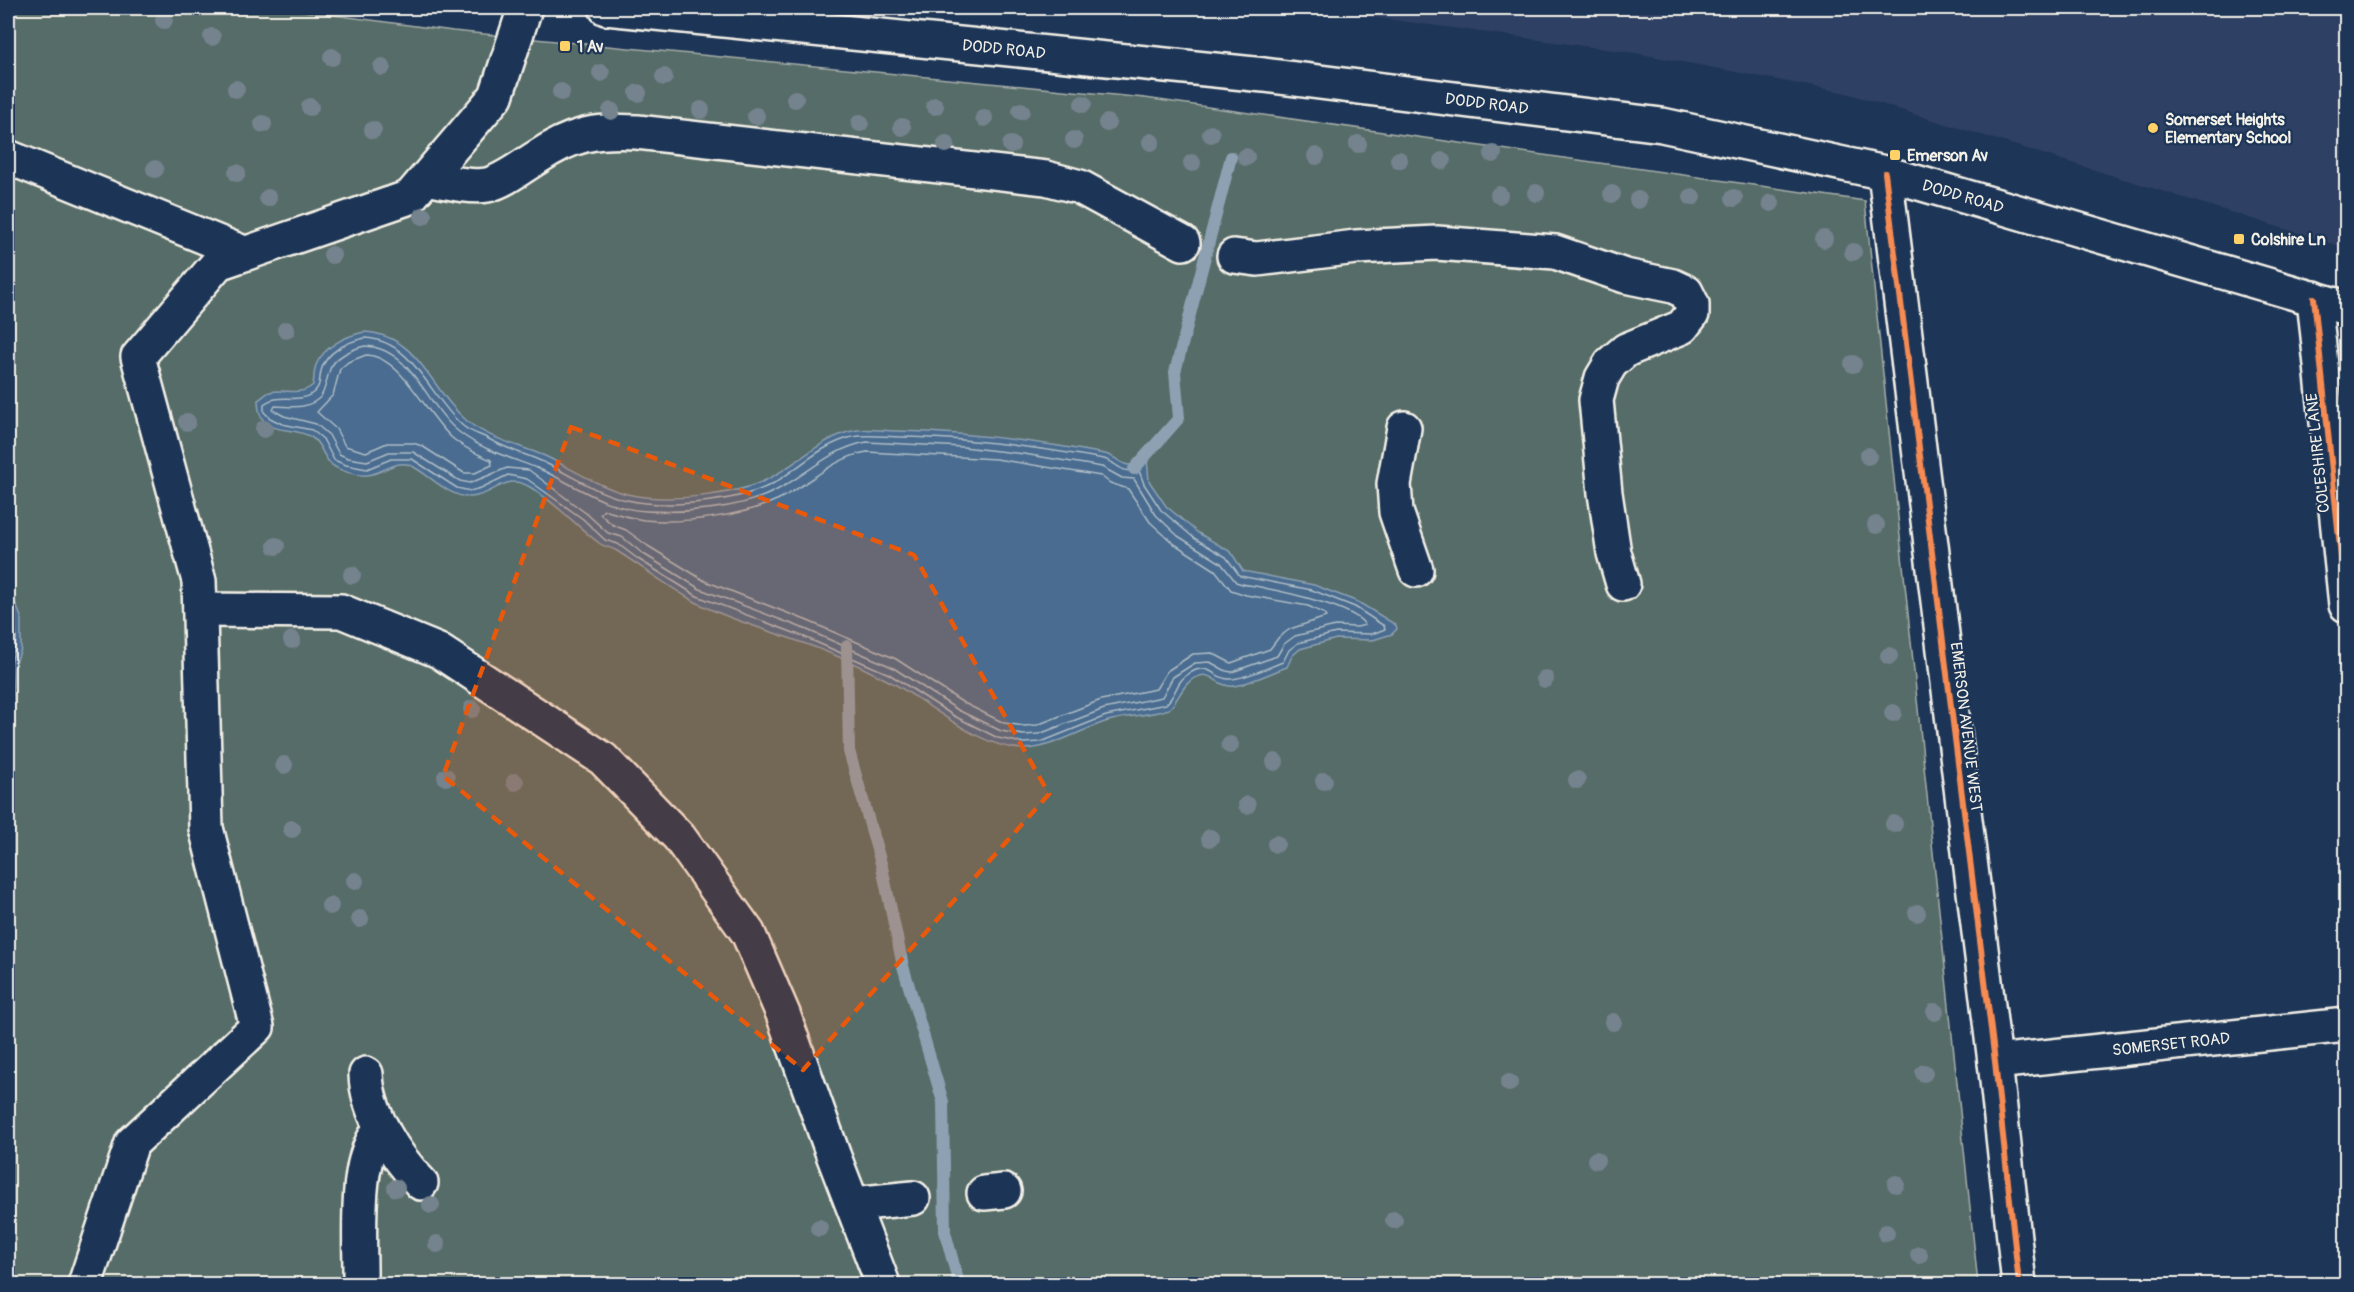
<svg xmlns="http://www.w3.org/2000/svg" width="2354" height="1292" font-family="Pangolin,sans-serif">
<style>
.built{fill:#2f4164}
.green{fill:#576c68;stroke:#a6aea8;stroke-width:1.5}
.water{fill:#486c90;stroke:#8da1b3;stroke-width:1.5}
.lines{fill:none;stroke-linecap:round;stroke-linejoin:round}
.shore{stroke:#afbcc5;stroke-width:1.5}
.stream{stroke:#8da1b3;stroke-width:12}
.minor-casing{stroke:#f4f1e8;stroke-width:38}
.major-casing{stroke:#f4f1e8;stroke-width:38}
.minor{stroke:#1d3557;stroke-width:33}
.major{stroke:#1d3557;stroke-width:33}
.cycleway-casing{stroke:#1d3557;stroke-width:10}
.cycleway{stroke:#f68b52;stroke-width:6}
.tree{fill:#75838e}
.marked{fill:#e8590c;fill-opacity:0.2;stroke:#e8590c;stroke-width:4.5;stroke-dasharray:12 8;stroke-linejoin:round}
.poi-dot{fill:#ffd166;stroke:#1d3557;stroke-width:2}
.labels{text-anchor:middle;stroke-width:4.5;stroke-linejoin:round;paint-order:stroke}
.poi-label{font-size:16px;font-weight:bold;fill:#f4f1e8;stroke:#1d3557;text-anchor:start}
.street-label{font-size:16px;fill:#f4f1e8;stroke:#1d3557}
</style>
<rect width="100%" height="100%" fill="#1d3557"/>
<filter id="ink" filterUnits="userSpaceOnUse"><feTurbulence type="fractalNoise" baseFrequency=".0167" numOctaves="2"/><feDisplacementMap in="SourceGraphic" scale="12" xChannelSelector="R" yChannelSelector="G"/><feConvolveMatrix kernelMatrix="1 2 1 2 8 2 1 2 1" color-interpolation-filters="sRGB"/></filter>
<g filter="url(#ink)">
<path class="built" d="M1365,8H2346V248L1846,93L1635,53L1364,16Z"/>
<path class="green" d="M8,8H281L453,31L1145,98L1865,201L1978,1284H8Z"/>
<path class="water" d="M364,332C420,335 430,390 467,421C489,439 519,445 545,456C573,469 597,486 627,494C664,503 737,496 770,478C797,464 818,441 848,432C864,427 881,431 897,431C968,432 1036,441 1105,454C1116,456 1121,466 1131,465L1140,455L1147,459L1149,481L1166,506L1198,533L1231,552L1243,571L1314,585L1358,602L1396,625L1397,629L1392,634L1373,640L1336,639L1300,649L1292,656L1287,667C1273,672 1247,684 1234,686C1219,688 1212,672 1200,676C1182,681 1181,698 1169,709C1149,716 1128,715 1108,721C1082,729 1050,749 1024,749C975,748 928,700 885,679C855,663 822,649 789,638C758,627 720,616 692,600C666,585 642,567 617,551C611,547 604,547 599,543C575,525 555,502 530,487C505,472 495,495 471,497C449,498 430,475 412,466C396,458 383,474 367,475C357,476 335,470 329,462C322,454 321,443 311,437C290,424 258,439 258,400C262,398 266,393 270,392C287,388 299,397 313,385C314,379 314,370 316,365C324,346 346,336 364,332Z
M8,591L11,592L21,617V649L14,668L11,719H8Z"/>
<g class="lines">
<path class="shore" d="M365,338C415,341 429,397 463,426C470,432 479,434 487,438C504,448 522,453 541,461C570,474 595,493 627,500C665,509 740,502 774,483C799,468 822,444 852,437C868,434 885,437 901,437C970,438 1037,447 1104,459C1118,463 1122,476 1138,468L1144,484L1161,510L1194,538L1226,557L1240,576L1312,590L1355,607L1384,626L1385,629L1372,634L1336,633L1298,643L1289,650L1283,662C1269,667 1244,679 1230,679C1217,680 1211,665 1196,670C1174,679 1179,692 1166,704L1106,716L1041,742L1023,743L998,738L954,716L889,674L802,636L697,596L638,559L618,544L605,540L583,519L527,479L508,475L481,488L470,491L457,488L412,459H391L367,469L346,465L334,460L323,439L312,430L282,424L270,418L264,412V404C278,392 299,405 314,392C321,386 319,379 321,371C325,352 349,341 365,338Z
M365,346C412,348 427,407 459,432C482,450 511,458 537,468C573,483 605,509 646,511C685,513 740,509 775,491C808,474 829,449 867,442L963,447L1024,454L1102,467L1122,478L1134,479L1156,515L1178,536L1221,563L1236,582C1245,586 1254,585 1264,588C1285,592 1355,607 1365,625L1357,627L1335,626L1295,636L1284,644L1277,656L1232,672L1226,671L1210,662L1195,663L1173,677L1162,697L1104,709L1039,734L1023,735L1001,731L958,710L892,667L805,629L700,589L642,553L622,537L608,533L587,514L529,470L507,468L470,483L460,481L413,452H389L367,461L348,458L339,454L329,435L316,424L284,416L273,410L275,406C284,406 294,408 303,406C326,400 323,391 329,372C333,357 352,349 365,346Z
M366,355C401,356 426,414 451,437C462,447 477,454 491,460L492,465L475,473H464L422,446L413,443H387L366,452L345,446L336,429L317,412L333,395L340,369L348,362Z
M867,452L996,459L1101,476L1110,483L1128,489L1150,522L1173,543L1215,570L1231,590L1246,595L1308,606L1325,614L1326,617L1290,629L1279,637L1270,649L1231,663L1212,653L1193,654L1167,671L1156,689L1101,700L1037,725L1024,726L1004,723L962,702L896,659L808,621L705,581L648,546L626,530L613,525L600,514L604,510C617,514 630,518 644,520C682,524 744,516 779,499C810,484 832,458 867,452Z
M8,599C14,614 18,630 15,647C14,657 8,665 8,675"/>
<path class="stream" d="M1134,469L1179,418L1175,372L1231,157
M847,646L849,751L882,867L903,966L943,1102L945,1232L959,1284"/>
<g class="minor-casing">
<g id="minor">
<path d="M8,157L244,253"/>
<path d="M1885,173L1995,1062L2019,1284"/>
<path d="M427,178C443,181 471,188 487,185C504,181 521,167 536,158C572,134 594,130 637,132L1046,178L1080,187L1183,243"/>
<path d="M1234,256L1257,259L1356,247L1437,243L1555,252L1625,276L1673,286L1686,292L1692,304V314L1682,327L1626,350L1611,363L1602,378L1596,400L1605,493L1614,553L1623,584"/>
<path d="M2314,298L2346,605"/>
<path d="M1404,428L1394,484L1396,512L1416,570"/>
<path d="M200,610L341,611L439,651L603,759L679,837L748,933L783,1014L834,1157L883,1284"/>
<path id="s1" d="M1995,1062L2346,1025"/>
<path d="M366,1074C367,1113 395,1156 421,1183"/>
<path d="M984,1193L1004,1191"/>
<path d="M853,1204L913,1198"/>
<path d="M85,1284L132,1143L257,1027L206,828L199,581L138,357L218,263L410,197L496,96L525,8"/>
<path d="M360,1284C361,1243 352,1157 382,1128"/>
</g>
</g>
<g class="major-casing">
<g id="major">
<path id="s2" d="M606,8L1264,75L1662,125L1885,173L2346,308"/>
</g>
</g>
<use href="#minor" class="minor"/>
<use href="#major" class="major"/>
<g class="cycleway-casing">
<path id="cycleway" d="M1885,173L1995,1062L2019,1284
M2314,298L2346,605"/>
</g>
<use href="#cycleway" class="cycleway"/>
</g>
<g class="tree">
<circle cx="164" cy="20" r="9"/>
<circle cx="212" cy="37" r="9"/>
<circle cx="332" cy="57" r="9"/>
<circle cx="382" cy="67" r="9"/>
<circle cx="601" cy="73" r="9"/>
<circle cx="664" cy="77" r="9"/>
<circle cx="236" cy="89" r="9"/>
<circle cx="561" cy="92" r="9"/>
<circle cx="638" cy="93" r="9"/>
<circle cx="795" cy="99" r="9"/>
<circle cx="1083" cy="104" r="9"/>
<circle cx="935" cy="106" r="9"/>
<circle cx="310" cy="107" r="9"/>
<circle cx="701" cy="110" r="9"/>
<circle cx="611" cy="111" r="9"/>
<circle cx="1021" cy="111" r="9"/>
<circle cx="756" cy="116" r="9"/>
<circle cx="984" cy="118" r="9"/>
<circle cx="860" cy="123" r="9"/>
<circle cx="1107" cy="123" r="9"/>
<circle cx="263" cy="124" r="9"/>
<circle cx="902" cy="127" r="9"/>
<circle cx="373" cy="130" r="9"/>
<circle cx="1211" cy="134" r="9"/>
<circle cx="1074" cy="140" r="9"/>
<circle cx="1151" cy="142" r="9"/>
<circle cx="946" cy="144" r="9"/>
<circle cx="1358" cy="144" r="9"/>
<circle cx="1011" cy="145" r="9"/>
<circle cx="1493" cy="154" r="9"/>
<circle cx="1316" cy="156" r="9"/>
<circle cx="1246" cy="157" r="9"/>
<circle cx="1399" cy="160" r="9"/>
<circle cx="1442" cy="161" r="9"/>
<circle cx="1192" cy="163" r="9"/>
<circle cx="155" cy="169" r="9"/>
<circle cx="237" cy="173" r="9"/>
<circle cx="1536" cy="193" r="9"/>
<circle cx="1612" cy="194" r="9"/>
<circle cx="1499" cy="195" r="9"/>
<circle cx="1692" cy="197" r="9"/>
<circle cx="268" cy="198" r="9"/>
<circle cx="1734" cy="198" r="9"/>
<circle cx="1638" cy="200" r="9"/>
<circle cx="1771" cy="203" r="9"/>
<circle cx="423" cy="216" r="9"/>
<circle cx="1824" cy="239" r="9"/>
<circle cx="1853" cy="252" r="9"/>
<circle cx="332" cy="255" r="9"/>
<circle cx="286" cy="330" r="9"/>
<circle cx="1853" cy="364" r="9"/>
<circle cx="187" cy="422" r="9"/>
<circle cx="264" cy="429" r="9"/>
<circle cx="1868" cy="456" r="9"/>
<circle cx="1876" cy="525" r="9"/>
<circle cx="276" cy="546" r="9"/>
<circle cx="352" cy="575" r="9"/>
<circle cx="292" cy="640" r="9"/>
<circle cx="1889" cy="656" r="9"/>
<circle cx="1545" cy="679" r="9"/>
<circle cx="472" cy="709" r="9"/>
<circle cx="1893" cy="713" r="9"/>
<circle cx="1230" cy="745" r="9"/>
<circle cx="1275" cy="762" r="9"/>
<circle cx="284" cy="765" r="9"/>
<circle cx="446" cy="777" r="9"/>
<circle cx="1577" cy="780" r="9"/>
<circle cx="1324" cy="781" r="9"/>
<circle cx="515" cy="782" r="9"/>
<circle cx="1247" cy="805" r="9"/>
<circle cx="1894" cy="824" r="9"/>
<circle cx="292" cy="829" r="9"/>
<circle cx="1210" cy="838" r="9"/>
<circle cx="1276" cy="844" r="9"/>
<circle cx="355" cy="881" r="9"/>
<circle cx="330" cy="906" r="9"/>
<circle cx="1917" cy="913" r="9"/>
<circle cx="360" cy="919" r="9"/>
<circle cx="1935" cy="1012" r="9"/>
<circle cx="1613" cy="1022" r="9"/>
<circle cx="1924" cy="1073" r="9"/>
<circle cx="1509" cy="1083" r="9"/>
<circle cx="1596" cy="1160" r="9"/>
<circle cx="1896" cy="1184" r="9"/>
<circle cx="396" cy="1188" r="9"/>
<circle cx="431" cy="1205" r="9"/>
<circle cx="1394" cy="1220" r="9"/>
<circle cx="819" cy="1228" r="9"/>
<circle cx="1886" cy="1233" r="9"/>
<circle cx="437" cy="1244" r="9"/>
<circle cx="1919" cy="1255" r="9"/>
</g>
</g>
<path class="marked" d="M571,427L914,555L1049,794L803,1070L443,776Z"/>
<g class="poi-dot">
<rect x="559" y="40" width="12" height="12" rx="3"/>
<circle cx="2153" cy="128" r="6"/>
<rect x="1889" y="149" width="12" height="12" rx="3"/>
<rect x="2233" y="233" width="12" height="12" rx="3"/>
</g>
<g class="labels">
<g class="poi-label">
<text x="577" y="52">1 Av</text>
<text x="2165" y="125">Somerset Heights<tspan x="2165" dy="18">Elementary School</tspan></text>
<text x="1907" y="161">Emerson Av</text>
<text x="2251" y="245">Colshire Ln</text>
</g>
<g class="street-label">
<text dy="6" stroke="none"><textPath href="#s2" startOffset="400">DODD ROAD</textPath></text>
<text dy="6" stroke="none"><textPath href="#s2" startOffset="886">DODD ROAD</textPath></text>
<text dy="6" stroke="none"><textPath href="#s2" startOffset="1372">DODD ROAD</textPath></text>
<text transform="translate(2317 453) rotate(-96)" y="6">COLESHIRE LANE</text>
<text transform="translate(1967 727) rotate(83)" y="6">EMERSON AVENUE WEST</text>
<text dy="6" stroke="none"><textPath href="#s1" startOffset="177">SOMERSET ROAD</textPath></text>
</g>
</g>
<rect width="2354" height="1292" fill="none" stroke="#1d3557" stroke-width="30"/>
<rect x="15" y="15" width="2324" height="1262" fill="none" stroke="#f4f1e8" stroke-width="2" filter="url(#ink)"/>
</svg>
